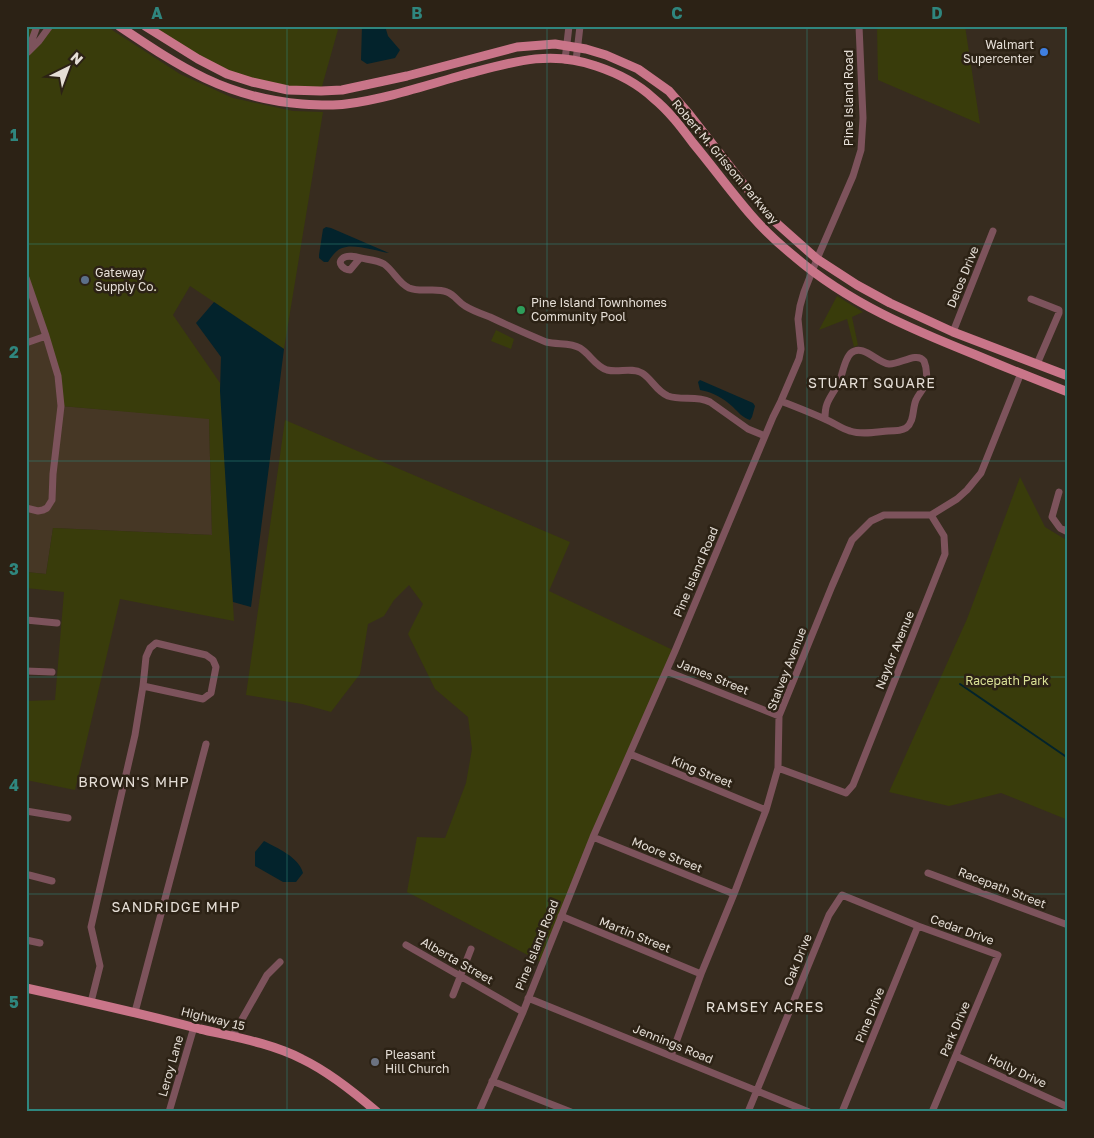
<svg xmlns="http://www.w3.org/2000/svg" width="1094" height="1138" font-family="'Golos Text',sans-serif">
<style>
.built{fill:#463725}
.green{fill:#393c0b}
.water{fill:#03232c}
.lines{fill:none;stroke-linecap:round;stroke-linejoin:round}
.stream{stroke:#03232c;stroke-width:2}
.minor{stroke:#7d535c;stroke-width:7}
.major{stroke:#c97589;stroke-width:9}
.grid{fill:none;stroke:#2f867e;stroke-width:1;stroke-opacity:0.55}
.shop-dot{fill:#3f7fe0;stroke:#2c2215;stroke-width:2}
.service-dot{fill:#5c6f8a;stroke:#2c2215;stroke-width:2}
.leisure-dot{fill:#2e9e5b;stroke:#2c2215;stroke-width:2}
.worship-dot{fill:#6b7280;stroke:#2c2215;stroke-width:2}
.labels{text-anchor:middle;stroke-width:5;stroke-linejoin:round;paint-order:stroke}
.poi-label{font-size:12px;fill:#e5ded6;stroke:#2c2215;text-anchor:start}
.street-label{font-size:12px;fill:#e5ded6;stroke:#2c2215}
.park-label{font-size:12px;fill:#d9e095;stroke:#2c2215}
.neighbourhood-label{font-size:14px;letter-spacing:1px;fill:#e5ded6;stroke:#2c2215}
.neatline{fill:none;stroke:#2f867e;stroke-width:2}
.grid-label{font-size:16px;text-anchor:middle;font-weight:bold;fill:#2f867e}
</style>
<rect width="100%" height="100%" fill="#372c1f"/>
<path class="built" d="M26,278L46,336L61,406L209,418L212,535L53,528L46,574L26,572Z"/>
<path class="green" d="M26,26H37L29,51L50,26H106L180,74L233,98L293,111L323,112L284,349L190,286L173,315L220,383L234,621L120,599L75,790L26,780V701L55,700L64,592L26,588V572L46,574L53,528L212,535L209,419L61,406L58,376L26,278Z
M145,26H339L321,90H288L227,72Z
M877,26H965L980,124L878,80Z
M837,296L863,312L852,317L858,345L854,347L847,319L819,330Z
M496,330L514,339L511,349L491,341Z
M285,420L570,542L549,591L675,651L543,963L407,892L417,837L445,838L466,783L472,749L468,717L435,689L408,634L423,604L409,585L394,600L384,616L368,624L360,674L331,712L302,704L246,695Z
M1020,477L1045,527L1068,541V820L1001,793L949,806L889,792L967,619Z"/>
<path class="water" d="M362,26H385L388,36L400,50L395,58L367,64L361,60Z
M326,227L331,228L389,253C377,251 353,243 342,248C336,250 332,256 328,262H324L319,258V255L323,229Z
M214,302L284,349L251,607L233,602L220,391L221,357L196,323Z
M700,380L753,403L755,406L752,417L750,420C743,418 738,412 733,407C723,398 713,392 700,390L698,382Z
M264,841C277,848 299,857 303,873L296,882H283L255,866V852Z"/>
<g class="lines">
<path class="stream" d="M960,684L1068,758"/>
<path class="minor" d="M28,51L37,26
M28,52L39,41L50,26
M565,60L569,26
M576,61L580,26
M360,258L350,270C344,270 336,263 343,258C348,254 360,258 366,259C372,260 379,261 384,264C394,271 398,283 409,288C422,293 435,287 447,292C455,295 458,302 465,306C473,311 482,314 490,317C509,326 527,334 546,342C558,345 570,342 580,348C590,354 595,366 607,370C619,373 631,367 642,373C652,379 656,391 668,396C682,401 696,395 710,402L748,429L765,436
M26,278L46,336L58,376L61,406L53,474L52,500L47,508L43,510L38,511L26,508
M1031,299L1059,310V313L1037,364
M953,332L993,231
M26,343L46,336
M781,401C796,407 812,413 827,420C834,423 842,429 850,431C862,435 876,432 888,431C894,431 901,431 906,428C915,421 912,409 916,400C918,395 922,391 924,387C928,381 927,368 924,361C917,351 899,365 889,364C877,363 863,343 851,353C845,358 842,374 840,381C836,389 830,396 827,404C825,409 825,414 825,419
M1059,492L1052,517L1060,528L1068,532
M26,620L57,623
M26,671L52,672
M666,671L779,716
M630,754L766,810
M778,768L846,793L853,785L945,554L944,536L931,515
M26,811L68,818
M593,837L734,894
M928,873L1068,925
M26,876L29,875L52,881
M561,916L701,974
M26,940L40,943
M406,945L523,1012
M453,995L471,949
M528,998L809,1112
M91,1002L100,966L91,927L135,735L143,686L146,657L150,648L156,643L206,655L213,660L216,667L211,693L203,699L143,686
M135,1012L206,744
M232,1037L267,975L280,962
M671,1056L701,974L734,894L766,810L778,768L779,716L832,586L852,540L871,521L884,515H931L957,499L967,490L981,473L1021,373
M956,1056L1068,1107
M492,1081L571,1112
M169,1112L194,1027
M479,1112L523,1012L593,837L675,651L773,417L781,401L799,359L801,349L798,319L800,306L804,292L817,259L853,176L861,150L863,118L859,26
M748,1112L829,915L842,895L918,926L998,955L932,1112
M842,1112L918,926"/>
<path class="major" d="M119,26C180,67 226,98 302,104C316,105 332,106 346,104C385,99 424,86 463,75C509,63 549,49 596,66C617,73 637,83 653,98C669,111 681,127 693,143C713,167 731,192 751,215C764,230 779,244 795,257C849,303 911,329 976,355C1007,368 1037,380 1068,392
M145,26L198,59L227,74L252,82L288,90L321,91L342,90L407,76L517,47L555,44L586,49L606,55L638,69L669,91L689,114L745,186L772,219L817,259L857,285L890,303L953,332L1068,376
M26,988C85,1001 143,1014 200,1029C234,1037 271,1043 302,1059C329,1072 354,1092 377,1112"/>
</g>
<path class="grid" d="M287,26V1112M547,26V1112M807,26V1112M26,244H1068M26,461H1068M26,677H1068M26,894H1068"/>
<circle class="shop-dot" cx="1044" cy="52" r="5"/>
<circle class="service-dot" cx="85" cy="280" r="5"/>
<circle class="leisure-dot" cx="521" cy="310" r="5"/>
<circle class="worship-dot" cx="375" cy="1062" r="5"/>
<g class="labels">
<g class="poi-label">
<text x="1034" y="49" text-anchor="end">Walmart<tspan x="1034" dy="14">Supercenter</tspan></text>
<text x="95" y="277">Gateway<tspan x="95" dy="14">Supply Co.</tspan></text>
<text x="531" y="307">Pine Island Townhomes<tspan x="531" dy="14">Community Pool</tspan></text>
<text x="385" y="1059">Pleasant<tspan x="385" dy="14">Hill Church</tspan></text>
</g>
<g class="street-label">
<text transform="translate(849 98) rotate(-90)" y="4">Pine Island Road</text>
<text transform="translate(725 162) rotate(50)" y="4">Robert M. Grissom Parkway</text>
<text transform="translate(963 277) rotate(-68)" y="4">Delos Drive</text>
<text transform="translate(696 572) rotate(-67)" y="4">Pine Island Road</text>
<text transform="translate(895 650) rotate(-68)" y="4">Naylor Avenue</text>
<text transform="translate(787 669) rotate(-69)" y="4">Stalvey Avenue</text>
<text transform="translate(713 677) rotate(22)" y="4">James Street</text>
<text transform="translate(702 772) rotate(22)" y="4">King Street</text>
<text transform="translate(667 855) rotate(22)" y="4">Moore Street</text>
<text transform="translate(1002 888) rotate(21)" y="4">Racepath Street</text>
<text transform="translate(962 930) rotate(20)" y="4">Cedar Drive</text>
<text transform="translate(635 935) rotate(22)" y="4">Martin Street</text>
<text transform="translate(537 945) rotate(-68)" y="4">Pine Island Road</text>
<text transform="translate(798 960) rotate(-68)" y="4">Oak Drive</text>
<text transform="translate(457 961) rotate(30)" y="4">Alberta Street</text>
<text transform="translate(870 1015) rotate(-68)" y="4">Pine Drive</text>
<text transform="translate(213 1019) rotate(14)" y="4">Highway 15</text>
<text transform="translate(955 1029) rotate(-67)" y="4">Park Drive</text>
<text transform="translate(673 1044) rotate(22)" y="4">Jennings Road</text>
<text transform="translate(171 1066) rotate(-74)" y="4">Leroy Lane</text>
<text transform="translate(1017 1071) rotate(25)" y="4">Holly Drive</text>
</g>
<g class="park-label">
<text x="1007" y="685">Racepath Park</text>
</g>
<g class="neighbourhood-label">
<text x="872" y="388">STUART SQUARE</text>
<text x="134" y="787">BROWN'S MHP</text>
<text x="176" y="912">SANDRIDGE MHP</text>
<text x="765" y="1012">RAMSEY ACRES</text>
</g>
</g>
<rect width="1094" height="1138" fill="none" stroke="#2c2215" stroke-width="55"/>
<g transform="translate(68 68) rotate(42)" stroke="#2c2215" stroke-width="4" paint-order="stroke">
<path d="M0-4L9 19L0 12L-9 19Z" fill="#e5ded6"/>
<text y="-8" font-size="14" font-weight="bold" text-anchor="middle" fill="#e5ded6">N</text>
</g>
<rect x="28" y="28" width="1038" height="1082" class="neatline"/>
<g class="grid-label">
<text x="157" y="19">A</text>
<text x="417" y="19">B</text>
<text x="677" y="19">C</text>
<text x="937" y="19">D</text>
<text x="14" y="141">1</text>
<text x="14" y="358">2</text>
<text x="14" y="575">3</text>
<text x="14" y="791">4</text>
<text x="14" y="1008">5</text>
</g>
</svg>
